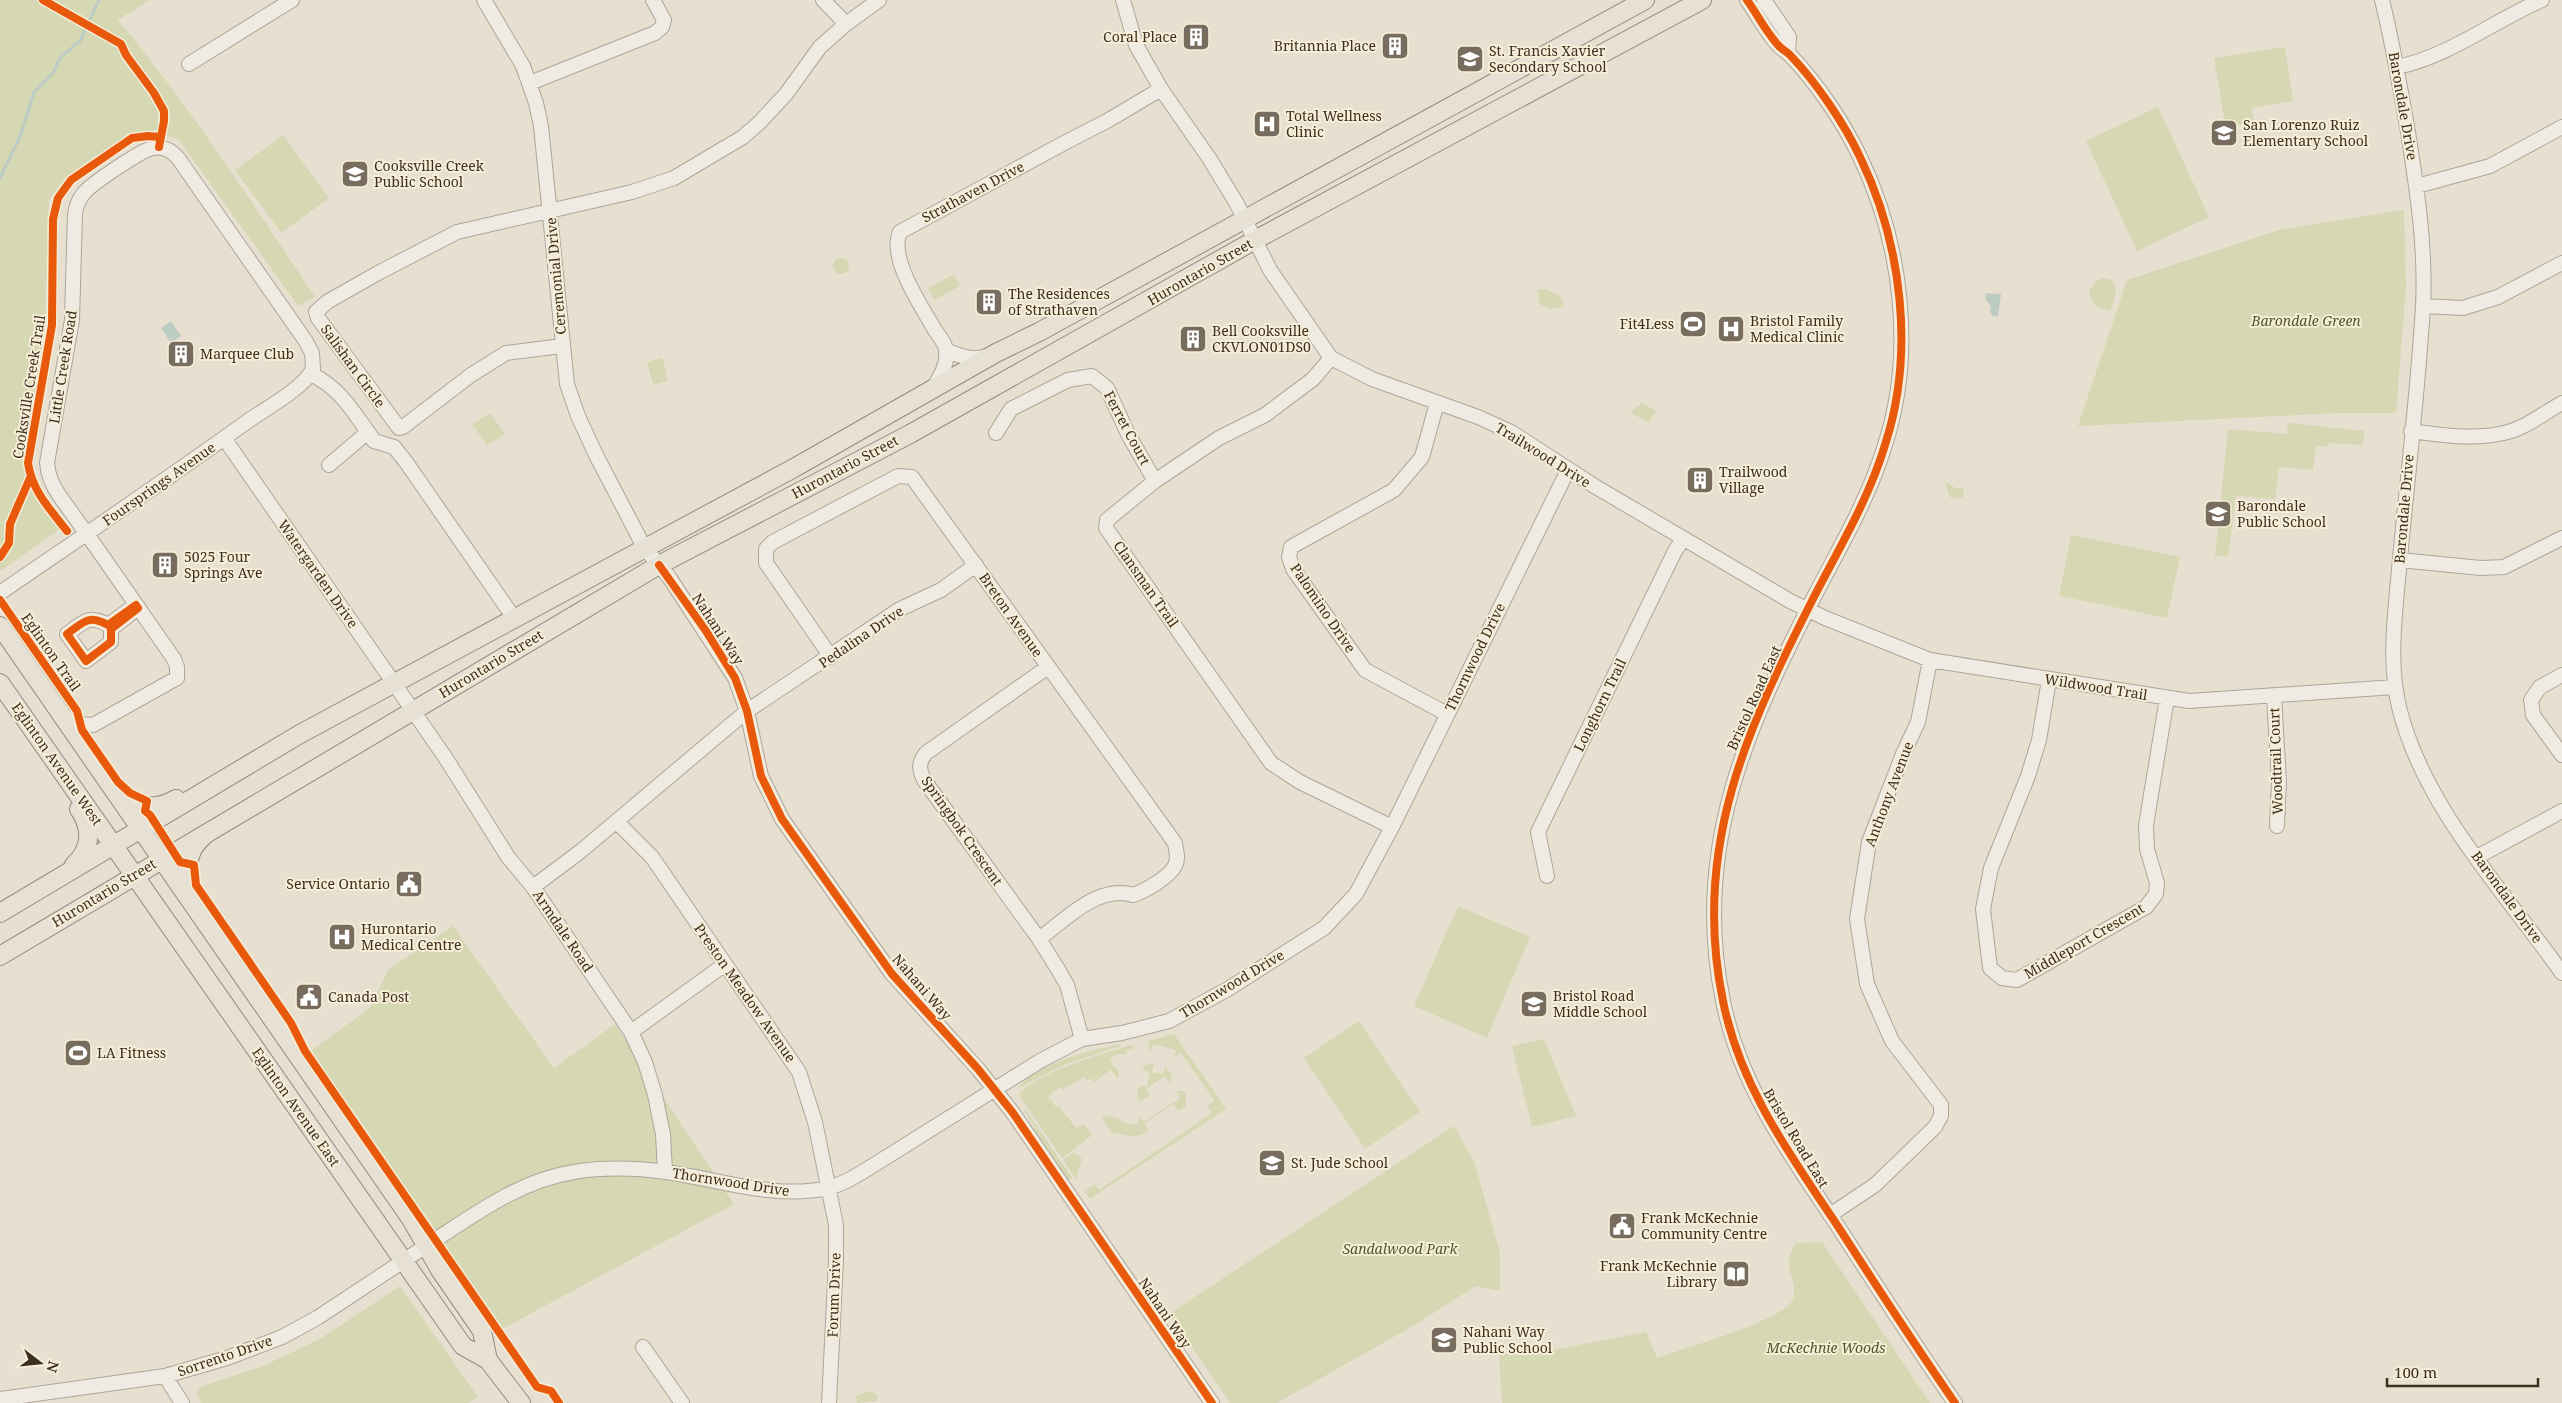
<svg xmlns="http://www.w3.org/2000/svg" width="2562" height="1403" font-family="'Noto Serif',serif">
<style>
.green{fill:#d6d7b3}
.water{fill:#bcccc2}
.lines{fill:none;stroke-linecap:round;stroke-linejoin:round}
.stream{stroke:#bcccc2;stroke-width:3}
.minor-casing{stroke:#ada599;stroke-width:16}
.major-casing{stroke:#928b80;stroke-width:20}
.minor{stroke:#efebe3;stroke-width:14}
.major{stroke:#e6e1d4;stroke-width:18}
.cycleway-casing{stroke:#f7eed8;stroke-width:11}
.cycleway{stroke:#e8590c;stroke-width:8}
.labels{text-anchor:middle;stroke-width:4;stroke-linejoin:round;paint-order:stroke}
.poi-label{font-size:14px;fill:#3d2e20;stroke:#f7eed8;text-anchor:start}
.street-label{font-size:14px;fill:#3d2e20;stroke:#f7eed8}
.park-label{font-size:14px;font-style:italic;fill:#4d5a26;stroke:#f7eed8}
</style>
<rect width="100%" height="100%" fill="#e7e0d1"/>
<path class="green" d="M0,0H150L118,20C191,107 252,203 315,297L298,306L179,140L156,131L132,133L64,179L49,200L45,328L26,480L62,528L0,571Z
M2285,47L2293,101L2252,108L2254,122L2231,126L2233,135L2227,136L2214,58Z
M2158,107L2209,217L2137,251L2086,141Z
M283,135L329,198L281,233L235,170Z
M2404,210L2406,287L2396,413H2340L2078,426L2127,280L2282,229Z
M833 266a8 8 0 1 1 16 0a8 8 0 1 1-16 0Z
M954,274L960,286L935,300L928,288Z
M2102,278L2112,280C2118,291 2116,299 2110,310C2097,310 2092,305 2089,292L2094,283Z
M1545,289L1560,296L1564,307L1549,309L1540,304L1537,290Z
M660,358L663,359L668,381L653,385L647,362Z
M1642,403L1656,411L1649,423L1630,412Z
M490,413L505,434L487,445L472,424Z
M2288,423L2365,431L2362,445L2329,443L2328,447L2316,446L2313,470L2279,467L2275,499L2236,496L2228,557L2215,556L2228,429L2287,434Z
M1945,481L1955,488H1964L1963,497L1954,499L1949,496Z
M2071,535L2180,557L2167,618L2059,596Z
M1458,906L1530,937L1487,1038L1414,1006Z
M453,926L554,1068L615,1024L734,1204L500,1330L309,1052L370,1008L388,970Z
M1359,1021L1420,1112L1365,1149L1304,1058Z
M1174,1034L1226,1109L1090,1199L1084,1191L1095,1184L1099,1190L1212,1113L1207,1106L1215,1101L1181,1053L1174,1058L1176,1050L1153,1044L1150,1054L1148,1041Z
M1544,1039L1576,1116L1532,1127L1512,1046Z
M1119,1044L1120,1046L1064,1065L1017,1089C1034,1063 1092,1051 1119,1044Z
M1132,1045L1134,1050L1127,1049L1126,1054H1119L1110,1058L1113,1066L1119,1072L1118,1079L1111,1070L1094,1082L1091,1078L1087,1081L1084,1077L1062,1090L1060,1087L1048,1096L1056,1107L1059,1106L1076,1128L1084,1124L1092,1135L1062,1158L1019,1095C1034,1073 1105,1053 1132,1045Z
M1146,1064H1154L1152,1072L1163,1074L1165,1067L1172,1075L1170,1083L1165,1076L1146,1089L1150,1096L1140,1101L1137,1097L1139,1086L1147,1087L1150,1072L1142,1070Z
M1175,1091H1183L1186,1093V1106L1178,1111L1173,1104L1144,1124L1149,1131C1136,1140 1126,1135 1111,1132L1102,1118L1107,1114L1109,1116L1121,1119V1122L1138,1125L1139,1115L1144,1122L1180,1098Z
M1026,1110L1073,1179H1067L1033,1129L1035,1127L1024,1111Z
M1454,1126L1474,1161L1478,1175L1500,1253V1291L1476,1286L1413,1326L1277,1403H1230L1169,1314Z
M1074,1152L1082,1159L1076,1179L1063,1160Z
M1822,1242L1930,1403H1502L1499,1354H1531L1646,1332L1657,1358C1681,1349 1786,1320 1793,1299C1797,1287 1790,1277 1789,1265C1788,1257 1792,1250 1795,1243Z
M400,1286L478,1397L468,1403H201L196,1393L200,1387L263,1366L320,1339Z
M871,1391L877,1395V1401L857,1403L856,1396Z"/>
<path class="water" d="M1986,293L2001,294L1998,316H1993L1990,312L1991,306L1985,299Z
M171,321L181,336L171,343L161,328Z"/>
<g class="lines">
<path class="stream" d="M0,178L21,134L34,92L53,73L60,58L80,41L99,0"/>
<g class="minor-casing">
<path id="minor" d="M484,0L523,66L536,103L541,126L567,384L578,416L596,455L644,547L669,577L735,678L747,711L761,776L782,819L892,974L978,1069L1013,1113L1212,1403
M823,0L846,24
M1123,0L1136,45L1161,89L1209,158L1237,204L1270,270L1331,358L1372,379L1478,417L1511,432L1596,487L1790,601L1825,618L1930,660L2189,701L2395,687
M1747,0C1757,14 1766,32 1778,45C1781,49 1786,51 1790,55C1816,82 1844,123 1860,157C1902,244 1915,353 1885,445C1869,498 1841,545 1816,593C1748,726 1691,847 1723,1001C1740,1087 1791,1156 1839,1228C1877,1287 1915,1345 1955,1403
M1764,0L1789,37L1788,53
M2382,0C2393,44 2400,87 2408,132C2417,190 2426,247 2423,306C2418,390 2408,474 2400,558C2396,609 2387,661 2400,711C2426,810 2504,891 2562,973
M189,64L292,0
M2397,67C2450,56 2493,21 2542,0
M530,83L655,33L662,27L664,20L653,0
M2417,186L2490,166L2562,127
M2423,306L2463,308L2498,297L2562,263
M562,346L506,353L471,375L403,427L399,428L318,318L316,312L327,302L378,273L457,232L632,192L674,178L743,137L759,123L786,94L820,47L846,24L879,0
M946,350C960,356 972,361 986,356
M1331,358L1313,379L1265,415L1219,438L1155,481L1107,520L1106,528L1271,763L1300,782L1392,827
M311,374C339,388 350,407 368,432L329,465
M932,389C940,378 948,365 946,351C946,344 939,336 935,330C922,307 888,258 900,232L1066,142L1107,121L1161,89
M1437,403L1422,457L1394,490L1291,547L1289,557L1293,569L1365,670L1447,714
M2411,431C2440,435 2474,440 2504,433C2524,429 2544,413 2562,403
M368,432L374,441L394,447L406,462L514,618
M996,433L1011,409L1068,380L1092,376L1107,388L1129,436L1155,481
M224,438L445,757L508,857L533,887L631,1032L645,1062L655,1095L663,1134L665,1172
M2400,560L2481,568L2504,567L2562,538
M0,593C83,536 166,480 248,421C265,409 304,388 313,369L312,353L305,340L178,158C171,150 163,146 153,148C143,149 91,184 84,193C79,199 76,206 75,214L72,320L47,463C48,475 52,485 59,495L96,547L174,659L177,667V678L93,725L75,724L64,717
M136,605L108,625C88,614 84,622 67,634L86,661L111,642V629L138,608
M831,657L766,563V549L773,542L898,476L912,477L1175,843C1176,851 1179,858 1175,866C1168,878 1145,891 1133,895C1098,884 1064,921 1039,939
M1048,667L926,753C918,763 919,769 924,780L1039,939L1059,971L1067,985L1082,1039
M2562,675L2540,687L2531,700L2533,715L2562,755
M2049,680L2039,740L2028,776L1991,868L1983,909L1990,968L2002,978L2017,980L2146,907L2156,894L2157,883L2147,849L2146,825L2167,698
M2274,696L2279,782L2277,826
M617,822L652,857L799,1072L815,1122L836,1225V1260L829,1403
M2477,857L2562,811
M1547,876L1538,832L1675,551L1683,539
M533,887L581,851L747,711L900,609L941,590L976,565
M631,1032L724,965
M1830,1215L1875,1185L1935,1127L1941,1116V1105L1892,1041L1867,984L1857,919L1869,842L1903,754L1918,722L1930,660
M435,1240C478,1212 522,1180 574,1172C604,1167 636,1168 666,1172C718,1179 775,1200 828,1188C843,1184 856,1176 869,1168L1040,1061L1082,1039L1122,1033L1169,1021L1228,989L1324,928L1356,894L1392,827L1568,470
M643,1347L682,1403
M165,1376L182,1403
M0,1399L165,1376L227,1358L282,1337L317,1318L426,1246"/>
</g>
<g class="major-casing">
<path id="major" d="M0,626L411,1219L440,1270L482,1331L488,1360L521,1403
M0,683L463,1346L488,1360
M120,793C138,808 155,811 176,799
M74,865C92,849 92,828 79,809
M196,895C184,877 185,851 203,837
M0,913L300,734L794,468L996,353L1039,332L1645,0
M0,956L659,565L910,434L1255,240L1702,0"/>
</g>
<use href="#minor" class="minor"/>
<use href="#major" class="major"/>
<g class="cycleway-casing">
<path id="cycleway" d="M43,0L121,44L126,55L154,93L164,111V121L159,147
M1747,0C1757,14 1766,32 1778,45C1781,49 1786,51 1790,55C1816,82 1844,123 1860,157C1902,244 1915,353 1885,445C1869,498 1841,545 1816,593C1748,726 1691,847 1723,1001C1740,1087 1791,1156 1839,1228C1877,1287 1915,1345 1955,1403
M67,531C50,509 32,491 28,463L52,325L53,219L58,198L71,180L132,138L148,136L160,137
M0,557L9,543L10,524L30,478
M659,565L706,631L735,678L747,711L761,776L782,819L892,974L978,1069L1013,1113L1212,1403
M0,600L77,711L82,730L118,782L130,793L147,801L145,811L150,815L180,862L194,865L196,885L291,1023L305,1051L519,1361L537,1387L551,1391L559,1403
M136,605L108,625C88,614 84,622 67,634L86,661L111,642V629L138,608"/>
</g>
<use href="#cycleway" class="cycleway"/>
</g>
<defs>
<g id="building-square" transform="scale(1.4375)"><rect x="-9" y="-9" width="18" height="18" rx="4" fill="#786c5e" stroke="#f7eed8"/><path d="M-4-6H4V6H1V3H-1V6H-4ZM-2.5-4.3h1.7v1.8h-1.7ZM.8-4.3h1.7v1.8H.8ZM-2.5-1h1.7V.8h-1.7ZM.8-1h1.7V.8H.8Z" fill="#fff"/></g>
<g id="school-square" transform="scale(1.4375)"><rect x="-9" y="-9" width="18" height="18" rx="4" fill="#786c5e" stroke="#f7eed8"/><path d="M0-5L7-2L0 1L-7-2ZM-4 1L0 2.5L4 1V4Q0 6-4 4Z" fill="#fff"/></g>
<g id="hospital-square" transform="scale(1.4375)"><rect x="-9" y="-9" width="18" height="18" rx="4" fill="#786c5e" stroke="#f7eed8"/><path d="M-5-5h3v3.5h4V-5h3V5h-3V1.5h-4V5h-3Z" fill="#fff"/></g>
<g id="stadium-square" transform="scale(1.4375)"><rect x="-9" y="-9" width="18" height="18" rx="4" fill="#786c5e" stroke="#f7eed8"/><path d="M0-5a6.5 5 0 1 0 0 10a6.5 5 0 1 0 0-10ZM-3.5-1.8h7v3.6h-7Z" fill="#fff"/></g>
<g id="civic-square" transform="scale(1.4375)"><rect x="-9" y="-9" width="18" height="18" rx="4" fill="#786c5e" stroke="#f7eed8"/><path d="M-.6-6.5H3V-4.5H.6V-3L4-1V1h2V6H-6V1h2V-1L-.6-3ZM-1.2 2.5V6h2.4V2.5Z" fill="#fff"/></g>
<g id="library-square" transform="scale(1.4375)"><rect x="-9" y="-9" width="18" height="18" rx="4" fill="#786c5e" stroke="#f7eed8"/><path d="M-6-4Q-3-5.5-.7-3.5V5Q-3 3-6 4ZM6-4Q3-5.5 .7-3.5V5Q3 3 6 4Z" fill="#fff"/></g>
</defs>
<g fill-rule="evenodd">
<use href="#building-square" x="1196" y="37"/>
<use href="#building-square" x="1395" y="46"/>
<use href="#school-square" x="1470" y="59"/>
<use href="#hospital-square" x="1267" y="124"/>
<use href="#school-square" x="2224" y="133"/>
<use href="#school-square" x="355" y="174"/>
<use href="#building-square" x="989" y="302"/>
<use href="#stadium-square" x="1693" y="324"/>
<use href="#hospital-square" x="1731" y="329"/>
<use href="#building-square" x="1193" y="339"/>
<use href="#building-square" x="181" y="354"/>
<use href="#building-square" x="1700" y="480"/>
<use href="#school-square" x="2218" y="514"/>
<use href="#building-square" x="165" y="565"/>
<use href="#civic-square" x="409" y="884"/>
<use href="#hospital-square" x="342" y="937"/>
<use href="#civic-square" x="309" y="997"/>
<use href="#school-square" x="1534" y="1004"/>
<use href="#stadium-square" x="78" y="1053"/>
<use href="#school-square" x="1272" y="1163"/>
<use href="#civic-square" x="1622" y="1226"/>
<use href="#library-square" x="1736" y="1274"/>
<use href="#school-square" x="1444" y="1340"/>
</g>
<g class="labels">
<g class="poi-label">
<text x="1177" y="42" text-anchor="end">Coral Place</text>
<text x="1376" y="51" text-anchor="end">Britannia Place</text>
<text x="1489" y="56">St. Francis Xavier<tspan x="1489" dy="16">Secondary School</tspan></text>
<text x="1286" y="121">Total Wellness<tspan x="1286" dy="16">Clinic</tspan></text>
<text x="2243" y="130">San Lorenzo Ruiz<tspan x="2243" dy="16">Elementary School</tspan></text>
<text x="374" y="171">Cooksville Creek<tspan x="374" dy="16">Public School</tspan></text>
<text x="1008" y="299">The Residences<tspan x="1008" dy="16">of Strathaven</tspan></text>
<text x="1750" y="326">Bristol Family<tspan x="1750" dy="16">Medical Clinic</tspan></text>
<text x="1674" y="329" text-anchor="end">Fit4Less</text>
<text x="1212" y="336">Bell Cooksville<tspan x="1212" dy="16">CKVLON01DS0</tspan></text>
<text x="200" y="359">Marquee Club</text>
<text x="1719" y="477">Trailwood<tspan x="1719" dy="16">Village</tspan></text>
<text x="2237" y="511">Barondale<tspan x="2237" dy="16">Public School</tspan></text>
<text x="184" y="562">5025 Four<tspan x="184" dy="16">Springs Ave</tspan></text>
<text x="390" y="889" text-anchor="end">Service Ontario</text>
<text x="361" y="934">Hurontario<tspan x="361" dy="16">Medical Centre</tspan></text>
<text x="1553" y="1001">Bristol Road<tspan x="1553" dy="16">Middle School</tspan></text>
<text x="328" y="1002">Canada Post</text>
<text x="97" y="1058">LA Fitness</text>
<text x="1291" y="1168">St. Jude School</text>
<text x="1641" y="1223">Frank McKechnie<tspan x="1641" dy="16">Community Centre</tspan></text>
<text x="1717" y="1271" text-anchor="end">Frank McKechnie<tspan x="1717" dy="16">Library</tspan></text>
<text x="1463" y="1337">Nahani Way<tspan x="1463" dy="16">Public School</tspan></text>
</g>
<g class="street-label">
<text transform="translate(2403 106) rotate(80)" y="5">Barondale Drive</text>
<text transform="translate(973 192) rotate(-28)" y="5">Strathaven Drive</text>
<text transform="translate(1200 272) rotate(-30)" y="5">Hurontario Street</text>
<text transform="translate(556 276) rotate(-95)" y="5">Ceremonial Drive</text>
<text transform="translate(353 366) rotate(54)" y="5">Salishan Circle</text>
<text transform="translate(63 367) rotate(-81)" y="5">Little Creek Road</text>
<text transform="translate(29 387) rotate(-81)" y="5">Cooksville Creek Trail</text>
<text transform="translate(1127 428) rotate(62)" y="5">Ferret Court</text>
<text transform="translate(1543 455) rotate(32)" y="5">Trailwood Drive</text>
<text transform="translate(845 467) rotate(-28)" y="5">Hurontario Street</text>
<text transform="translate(159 484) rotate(-35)" y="5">Foursprings Avenue</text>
<text transform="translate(2404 509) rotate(-85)" y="5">Barondale Drive</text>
<text transform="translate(318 574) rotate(55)" y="5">Watergarden Drive</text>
<text transform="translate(1146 584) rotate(55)" y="5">Clansman Trail</text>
<text transform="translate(1323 608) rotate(56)" y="5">Palomino Drive</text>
<text transform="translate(1011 615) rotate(55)" y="5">Breton Avenue</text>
<text transform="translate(718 629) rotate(57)" y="5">Nahani Way</text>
<text transform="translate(861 637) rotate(-34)" y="5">Pedalina Drive</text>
<text transform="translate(51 652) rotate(55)" y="5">Eglinton Trail</text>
<text transform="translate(1475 657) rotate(-64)" y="5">Thornwood Drive</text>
<text transform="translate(491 664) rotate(-31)" y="5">Hurontario Street</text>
<text transform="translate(2096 687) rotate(9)" y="5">Wildwood Trail</text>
<text transform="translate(1754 698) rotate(-66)" y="5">Bristol Road East</text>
<text transform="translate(1600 705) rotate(-64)" y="5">Longhorn Trail</text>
<text transform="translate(2276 761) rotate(-92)" y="5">Woodtrail Court</text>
<text transform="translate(57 764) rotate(55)" y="5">Eglinton Avenue West</text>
<text transform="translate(1889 794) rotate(-69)" y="5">Anthony Avenue</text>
<text transform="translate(962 831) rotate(55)" y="5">Springbok Crescent</text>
<text transform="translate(104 893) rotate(-31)" y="5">Hurontario Street</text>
<text transform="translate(2507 897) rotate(54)" y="5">Barondale Drive</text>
<text transform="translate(563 931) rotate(56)" y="5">Armdale Road</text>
<text transform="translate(2084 941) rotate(-30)" y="5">Middleport Crescent</text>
<text transform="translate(1232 984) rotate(-31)" y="5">Thornwood Drive</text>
<text transform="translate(922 987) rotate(49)" y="5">Nahani Way</text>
<text transform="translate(745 993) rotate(55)" y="5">Preston Meadow Avenue</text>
<text transform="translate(296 1107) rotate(55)" y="5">Eglinton Avenue East</text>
<text transform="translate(1796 1138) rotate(59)" y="5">Bristol Road East</text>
<text transform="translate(731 1182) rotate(9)" y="5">Thornwood Drive</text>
<text transform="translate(834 1295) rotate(-88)" y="5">Forum Drive</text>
<text transform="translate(1165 1313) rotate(56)" y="5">Nahani Way</text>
<text transform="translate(225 1356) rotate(-19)" y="5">Sorrento Drive</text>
</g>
<g class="park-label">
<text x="2306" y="326">Barondale Green</text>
<text x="1400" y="1254">Sandalwood Park</text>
<text x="1826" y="1353">McKechnie Woods</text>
</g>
</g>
<g transform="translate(40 1363) rotate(106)" stroke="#f7eed8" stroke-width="4" paint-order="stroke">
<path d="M0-4L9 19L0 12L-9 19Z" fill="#3d2e20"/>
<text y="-8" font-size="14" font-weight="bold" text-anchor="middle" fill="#3d2e20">N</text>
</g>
<path d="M2387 1378v8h151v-8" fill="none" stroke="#3d2e20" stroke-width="2.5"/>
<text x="2394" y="1378" font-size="15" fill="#3d2e20" stroke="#f7eed8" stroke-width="4" paint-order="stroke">100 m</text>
</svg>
